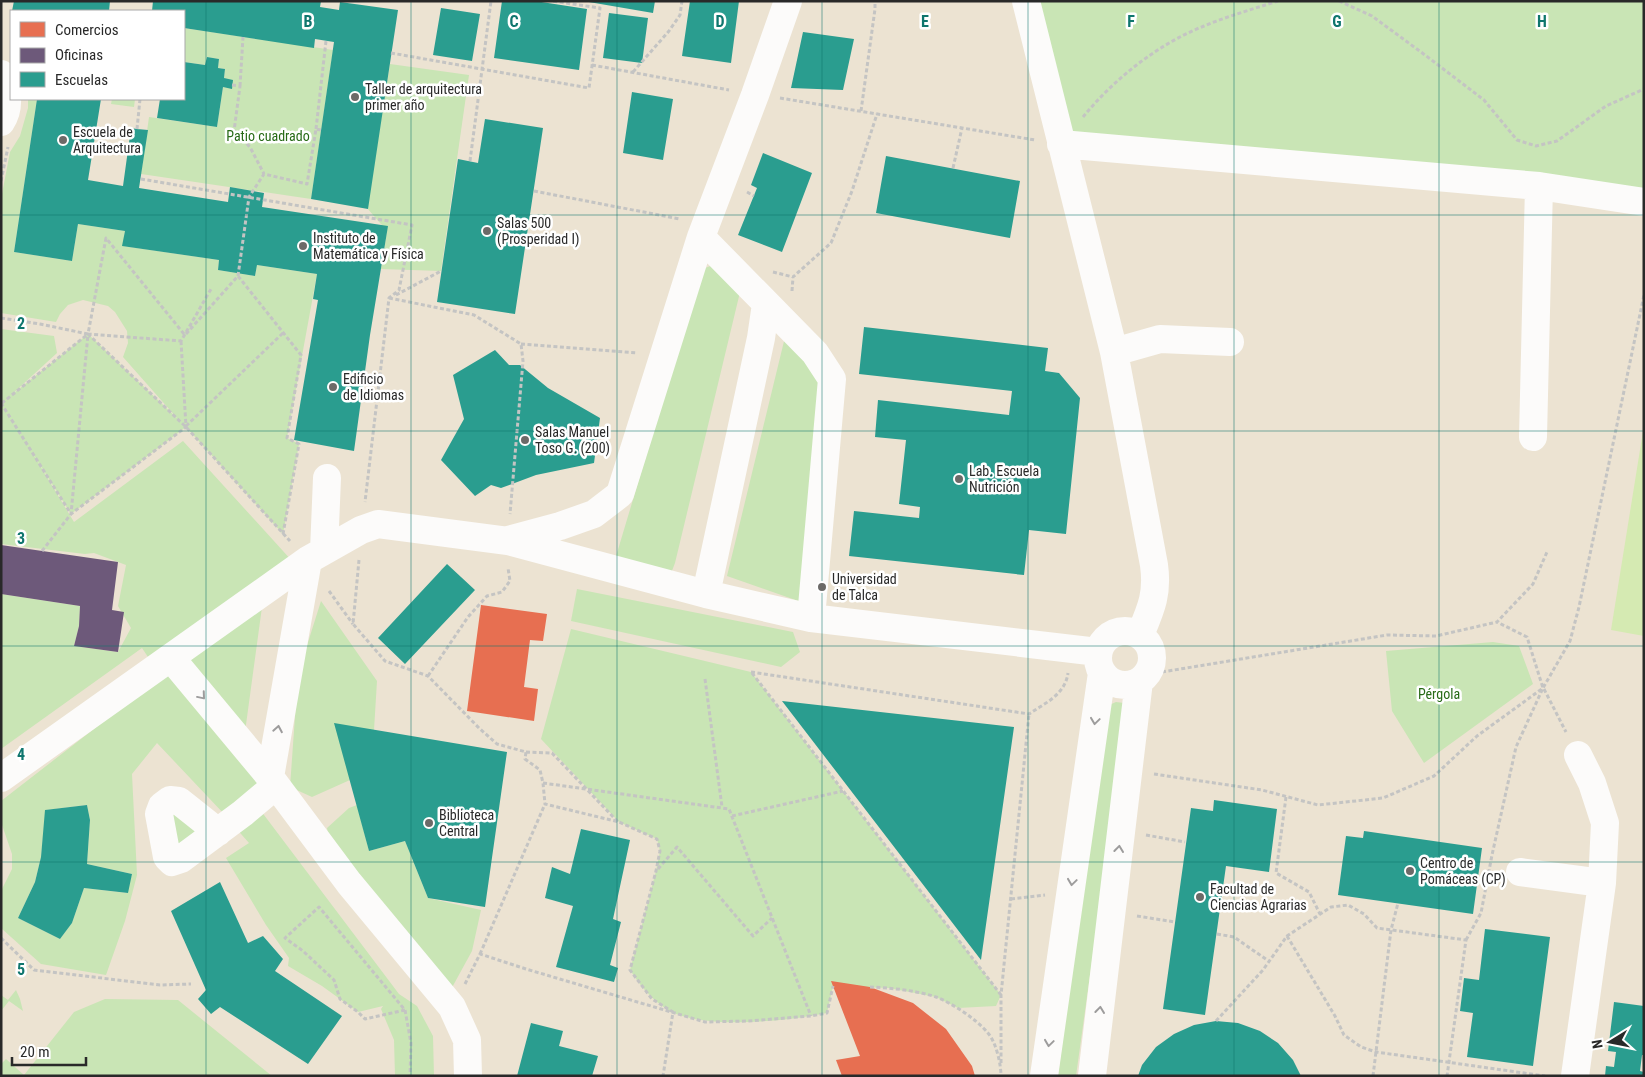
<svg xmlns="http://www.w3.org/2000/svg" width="1645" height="1077" font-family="'Roboto Condensed',sans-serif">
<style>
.education{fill:#ece3d2;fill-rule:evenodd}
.green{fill:#c9e5b5;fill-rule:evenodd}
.pitch{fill:#d5eab2}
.shops{fill:#e76f51}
.offices{fill:#6d597a}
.schools{fill:#2a9d8f}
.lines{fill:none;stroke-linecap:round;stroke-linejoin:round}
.path{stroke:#c4c4c3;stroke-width:3;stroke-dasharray:4 2.5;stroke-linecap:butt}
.minor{stroke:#fcfbfa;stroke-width:28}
.oneway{stroke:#9d9c9c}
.grid{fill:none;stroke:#0f766e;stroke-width:1;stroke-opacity:0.55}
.poi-dot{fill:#6c6a68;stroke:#fff;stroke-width:2}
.labels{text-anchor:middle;stroke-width:5;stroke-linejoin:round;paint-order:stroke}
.poi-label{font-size:14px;fill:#292929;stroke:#fff;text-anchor:start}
.park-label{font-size:14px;fill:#276a16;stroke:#fff}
.grid-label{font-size:16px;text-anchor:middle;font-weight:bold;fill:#0f766e;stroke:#fff;stroke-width:5;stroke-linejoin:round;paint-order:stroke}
</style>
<rect width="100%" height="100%" fill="#e8e4de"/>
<path class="education" d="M1,1H1644V1076H1ZM11,11H184V99H11Z"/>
<path class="green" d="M1034,1H1644V188L1066,139Z
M184,28L333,50L311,199L141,174L149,117L217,127L223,87L231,88L224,78L225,69L218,68L219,59L207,57L205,65L184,62Z
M390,64L469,75L441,271L381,269L387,231L367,208Z
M28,99H37L14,252L72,261L78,224L125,231L123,246L219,260L218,270L255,276L257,265L317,274L287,438L299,444L283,534L186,427L71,514L30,449L74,522L183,441L293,562L150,660L142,648L1,749V594L80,606L79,626L74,646L118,652L131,628L118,606L126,565L94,553L85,554L1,544V329L54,336L57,353L10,396L88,334L177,418L123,357L128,343L127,331L115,312L108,306L83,300L68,305L60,314L56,322L1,313V199L10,152L20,136L28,108Z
M112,99H135L134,107L111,104Z
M719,263L741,288L675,563L670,576L614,563L702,269Z
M786,333L820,379L804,603L727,576Z
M577,589L793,632L800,652L781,667L571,621Z
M321,601L377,681L374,730L350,780L312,797L290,787L298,674Z
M262,607L245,732L184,656Z
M571,629L751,672L1001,995L996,1006L958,1008L936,997L889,988L833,986L827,1013C787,1021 711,1029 674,1013C655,1004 641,987 630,970L656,871L660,851L657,839L619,822L541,739Z
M1493,642L1519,646L1533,684L1424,763L1392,711L1386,651Z
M170,670L262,786L225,815L157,743L132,774L137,875L125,921L106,975L41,964L1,928V891L12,869V854L1,822V801ZM87,805L90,820L87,864L132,874L127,893L84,888L72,923L60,939L18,918L35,882L41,857L46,810Z
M1116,702L1124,703L1127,709L1076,1076H1058L1107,706Z
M357,805L369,851L405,841L428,898L481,910L472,951L449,993L330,845L327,828L349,808Z
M261,811L399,994L417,1006L433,1036L434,1076H395L394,1040L381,1009L383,1006L358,1012L322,986L288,966L289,958L266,925L226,858L249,843L234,826Z
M173,813H180L195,831V836L179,847L169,817Z
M16,990L20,999L23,1011L9,1001L1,1011V995L8,1000Z
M105,999L178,1000L272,1076H1V1064L6,1059L24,1075L74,1012Z"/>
<path class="pitch" d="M1644,425V636L1611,630Z"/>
<path class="shops" d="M481,605L547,614L543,641L530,640L524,687L538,689L534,721L467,711Z
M831,981L870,987L913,1003L946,1029L972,1066L975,1076H842L836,1060L860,1056Z"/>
<path class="offices" d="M1,545L118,562L112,610L124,612L118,652L74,646L79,626L80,606L1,594Z"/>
<path class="schools" d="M14,1H110L109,11H12Z
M153,1H321L320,7L339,10L340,2L398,10L368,209L311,199L334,42L315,39L314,48L184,28V11H152Z
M502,1H535L587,9L579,70L494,58Z
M583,1H655L653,13Z
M690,1H739L731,63L682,56Z
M441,8L480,14L472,61L433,55Z
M609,13L648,18L642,63L603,58Z
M803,32L854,39L843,90L791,88Z
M207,57L219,59L218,68L225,69L224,78L233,80L232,89L223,87L217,127L157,118L160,99H184V62L205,65Z
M632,92L673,99L663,160L623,153Z
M37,99H101L88,180L123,186L131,128L137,129L148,130L139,188L228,202L230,187L264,193L262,207L388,226L370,335L354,451L294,440L318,300L313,299L317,274L257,265L255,276L218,270L219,260L122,246L125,231L78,224L72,261L14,252Z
M485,119L543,128L515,314L437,302L458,159L478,163Z
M763,153L812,173L782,252L738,235L757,188L751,185Z
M886,156L1020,181L1010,238L876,213Z
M864,327L1048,348L1045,371L1059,373L1080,398L1066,534L1029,530L1024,575L849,556L854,511L919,518L920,507L899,504L906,440L875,437L878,400L1009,415L1012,391L859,374Z
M495,350L509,365H520L548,388L600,418L594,463L536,475L501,488L491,485L475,496L441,460L464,419L453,375Z
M447,564L475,590L405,664L378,638Z
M782,701L1014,727L981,960Z
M334,723L507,752L485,907L428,898L405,841L369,851Z
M1214,800L1277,809L1269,872L1226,866L1205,1015L1163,1009L1191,808L1213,811Z
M87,805L90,820L87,864L132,874L128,893L84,888L72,923L60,939L18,918L35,882L41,857L45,810Z
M581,829L630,840L613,919L621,922L610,965L618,968L614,982L556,967L573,906L545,898L552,867L570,874Z
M1364,831L1482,848L1473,914L1338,895L1346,836L1363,838Z
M220,882L248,943L263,936L283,959L275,971L342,1016L308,1064L220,1007L211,1014L198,999L206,990L171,911Z
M1485,929L1550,937L1533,1066L1467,1057L1473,1013L1460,1011L1464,978L1479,980Z
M1614,1002L1644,1006V1055H1642L1640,1071L1644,1072V1076H1605L1606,1066L1614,1067L1616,1052L1608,1051Z
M1216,1021L1238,1023L1260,1031L1278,1043L1293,1060L1301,1076H1138L1142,1065L1156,1047L1174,1034L1194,1025Z
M531,1023L563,1031L559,1046L598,1056L592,1076H517Z"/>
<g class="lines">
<path class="path" d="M1339,1L1372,16L1425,55L1484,100L1517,140L1536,146L1557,141L1606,106L1644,89
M391,53L589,88L600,8L552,1
M592,65L729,90
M633,72L669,31L680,15L682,1
M232,85L240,86L234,131L250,147L264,174
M240,86L243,37
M780,98L1035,140
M861,111L875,9V1
M1083,117C1114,79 1158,44 1204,26C1228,16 1253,9 1278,1
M137,129L140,99
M316,129L326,41
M470,161L491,1
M953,168L962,128
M141,179L412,225L399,290L389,298L365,502
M1,181L8,147
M534,191L680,219
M747,192L754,196
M773,272L793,277L831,243L852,191L877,114
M238,276L249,197L264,174L307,184L316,129L321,130
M792,291L793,277
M396,295L441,271
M389,298L474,315L521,344L523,361L510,514
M1,318L40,324L88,334L2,403
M184,334L106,238L88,334L181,341L211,289
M186,334L238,276L301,355L287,438L299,444L283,534
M521,344L637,353
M1,403L71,514L186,427L181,341
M186,426L283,333
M42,551L71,514L88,334L186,427L290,541
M359,560L353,624L385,661L428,676L479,728L497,744L526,752L525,759L540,770L543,783L545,804L619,822L657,839L660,851L656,871L630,970L652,999L673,1012L663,1076
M329,591L353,624
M751,672L1029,714C1045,703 1065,695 1068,673
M1162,672L1387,635L1436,636L1497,622L1533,584L1547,552
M752,673L1001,995
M428,676L468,617L487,596L502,592L510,581L508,568
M705,679L722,807
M1544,689L1566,732
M526,752L552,753L618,822
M1154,774L1262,790L1318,805L1383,798L1434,776L1477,736L1543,688L1570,641L1579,607L1644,295
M543,783L729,809L811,1016
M1286,797L1276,873L1309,892L1320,914
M732,816L843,791
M1146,835L1185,842
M658,869L677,847L753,936L772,918
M1011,899L1045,895
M1137,916L1175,922
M1217,934L1234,937L1270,962
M1287,936L1335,1016L1344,1035L1361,1047L1376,1052L1545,1076
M1,938L34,970L160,985L191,984
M1466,940L1481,913L1492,855L1516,747L1543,688L1527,637L1497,622
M480,954L545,804
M465,984L480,954L526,969L705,1022L748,1021L811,1016L827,1013L833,986
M870,987C891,988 915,990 936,997C952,1003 976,1019 987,1032C996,1041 1001,1064 1001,1076
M405,1010L365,1019L358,1012L340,999L334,980L303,951L285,938L319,907L405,1010L411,1043L410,1076
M1216,1021L1263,970L1287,936L1331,907L1348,905L1364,914L1377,928L1466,940L1447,1076
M1001,1063V995L1029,714
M1373,1076L1391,930L1398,903"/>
<path class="minor" d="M1026,1L1114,352L1154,565C1158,594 1151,609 1140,635
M1,74C7,91 11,107 1,122
M1061,144L1539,186L1644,202
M701,237L815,353L832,379L811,618L706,594L761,338L766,304
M1114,352L1160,339L1230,342
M1533,437L1539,186
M508,540L560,526L594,514L620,494L701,237L755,95L788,1
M324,551L327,478
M811,618L1098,652
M1098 658a27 27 0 1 1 54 0a27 27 0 1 1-54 0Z
M171,658L270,777L349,883L452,1007L467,1040L468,1076
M270,777L308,560
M1,778L308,560L361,530L378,524L508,541L706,594
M218,832L179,801L170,800L162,806L159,814L167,857L172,862L181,859L243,813L275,786
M1520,872L1602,883
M1044,1076L1102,673
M1092,1076L1139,681
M1575,1076L1602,883L1605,823L1592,783L1578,755"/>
</g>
<defs><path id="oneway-chevron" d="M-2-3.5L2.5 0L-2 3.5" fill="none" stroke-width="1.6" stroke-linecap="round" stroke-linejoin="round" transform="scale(1.25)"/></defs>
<g class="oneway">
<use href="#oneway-chevron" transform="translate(202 696) rotate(50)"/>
<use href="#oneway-chevron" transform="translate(1095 721) rotate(98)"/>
<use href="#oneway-chevron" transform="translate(278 729) rotate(-80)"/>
<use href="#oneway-chevron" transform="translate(1119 849) rotate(-83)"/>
<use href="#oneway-chevron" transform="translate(1072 882) rotate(98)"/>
<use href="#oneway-chevron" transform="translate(1100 1010) rotate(-83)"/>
<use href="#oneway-chevron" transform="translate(1049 1043) rotate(98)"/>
</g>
<path class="grid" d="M206,1V1076M411,1V1076M617,1V1076M822,1V1076M1028,1V1076M1234,1V1076M1439,1V1076M1,215H1644M1,431H1644M1,646H1644M1,862H1644"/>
<g class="poi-dot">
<circle cx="355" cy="97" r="5"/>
<circle cx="63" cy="140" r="5"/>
<circle cx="487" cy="231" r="5"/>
<circle cx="303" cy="246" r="5"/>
<circle cx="333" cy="387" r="5"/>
<circle cx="525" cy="440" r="5"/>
<circle cx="959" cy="479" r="5"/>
<circle cx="822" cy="587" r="5"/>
<circle cx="429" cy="823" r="5"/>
<circle cx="1410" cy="871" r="5"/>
<circle cx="1200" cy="897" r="5"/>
</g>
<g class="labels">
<g class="poi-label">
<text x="365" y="94">Taller de arquitectura<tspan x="365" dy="16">primer año</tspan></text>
<text x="73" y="137">Escuela de<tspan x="73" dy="16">Arquitectura</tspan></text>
<text x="497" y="228">Salas 500<tspan x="497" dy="16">(Prosperidad I)</tspan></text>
<text x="313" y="243">Instituto de<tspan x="313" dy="16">Matemática y Física</tspan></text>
<text x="343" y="384">Edificio<tspan x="343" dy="16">de Idiomas</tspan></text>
<text x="535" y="437">Salas Manuel<tspan x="535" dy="16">Toso G. (200)</tspan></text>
<text x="969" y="476">Lab. Escuela<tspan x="969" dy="16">Nutrición</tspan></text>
<text x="832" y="584">Universidad<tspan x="832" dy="16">de Talca</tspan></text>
<text x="439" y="820">Biblioteca<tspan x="439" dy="16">Central</tspan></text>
<text x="1420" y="868">Centro de<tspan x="1420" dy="16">Pomáceas (CP)</tspan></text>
<text x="1210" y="894">Facultad de<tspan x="1210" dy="16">Ciencias Agrarias</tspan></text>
</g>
<g class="park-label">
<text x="268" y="141">Patio cuadrado</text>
<text x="1439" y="699">Pérgola</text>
</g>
</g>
<g class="grid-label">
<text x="308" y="27">B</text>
<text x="514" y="27">C</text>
<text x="720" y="27">D</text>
<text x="925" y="27">E</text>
<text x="1131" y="27">F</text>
<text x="1337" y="27">G</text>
<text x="1542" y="27">H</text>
<text x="21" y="329">2</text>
<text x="21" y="544">3</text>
<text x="21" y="760">4</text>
<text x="21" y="975">5</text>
</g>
<rect width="1645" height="1077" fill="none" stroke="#292929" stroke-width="5"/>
<rect x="10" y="10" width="175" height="90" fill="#ffffff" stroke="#a9a9a9"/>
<rect x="20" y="22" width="25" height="15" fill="#e76f51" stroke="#a9a9a9"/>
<text x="55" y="35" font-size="15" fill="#292929">Comercios</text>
<rect x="20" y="48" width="25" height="15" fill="#6d597a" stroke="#a9a9a9"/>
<text x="55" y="60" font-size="15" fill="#292929">Oficinas</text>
<rect x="20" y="72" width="25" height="15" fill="#2a9d8f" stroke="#a9a9a9"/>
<text x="55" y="85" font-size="15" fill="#292929">Escuelas</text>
<g transform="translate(1610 1042) rotate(260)" stroke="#ffffff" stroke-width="4" paint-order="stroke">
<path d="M0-4L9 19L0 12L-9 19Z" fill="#292929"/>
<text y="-8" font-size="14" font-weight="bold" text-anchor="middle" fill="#292929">N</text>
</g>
<path d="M12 1057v8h74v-8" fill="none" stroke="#292929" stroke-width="2.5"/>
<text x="20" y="1057" font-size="15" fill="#292929" stroke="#ffffff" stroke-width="4" paint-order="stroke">20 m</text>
</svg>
